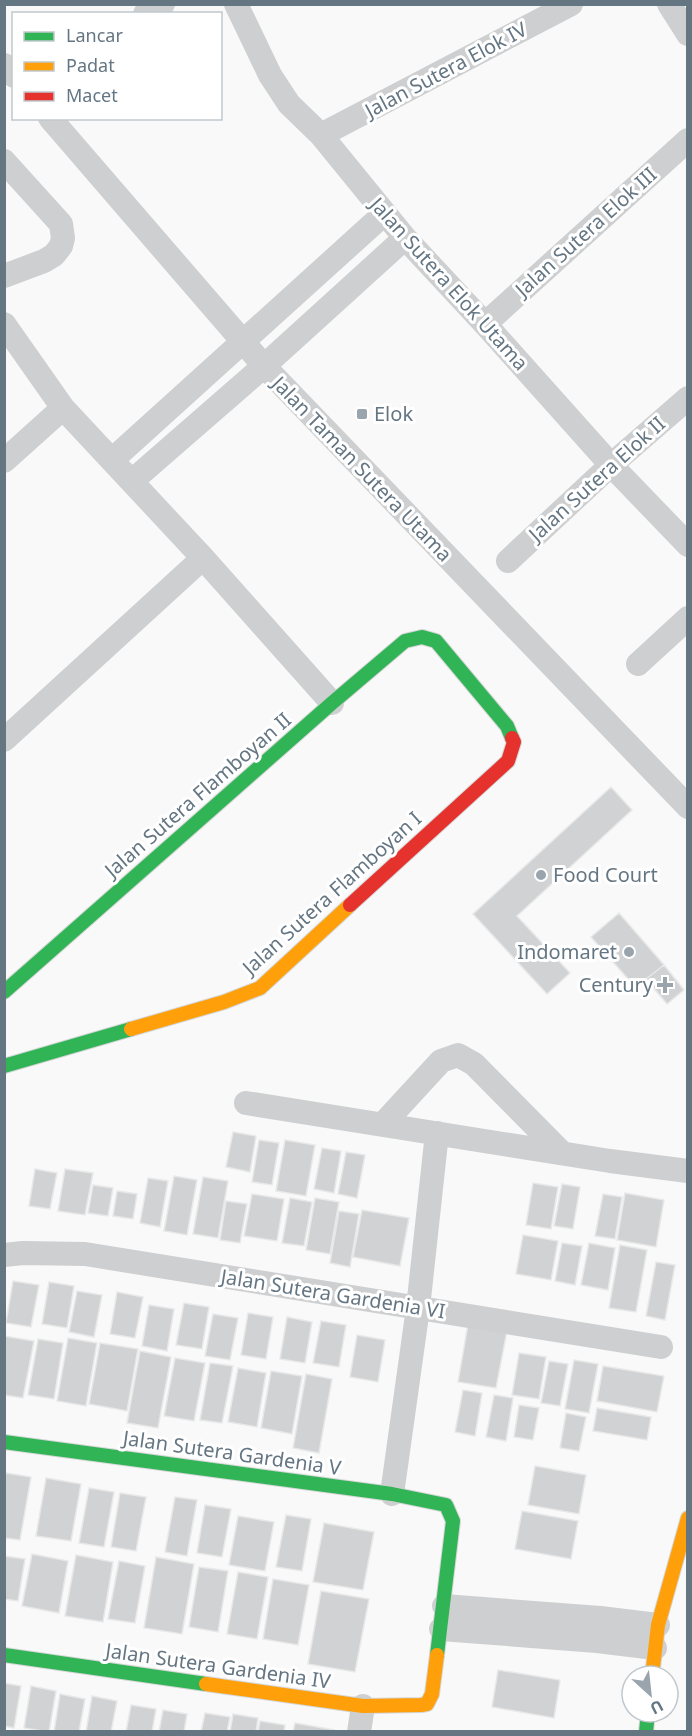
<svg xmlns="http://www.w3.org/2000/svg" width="692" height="1736" font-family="'Noto Sans',sans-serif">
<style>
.building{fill:#d0d2d3;stroke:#e8e8e8;stroke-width:1.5}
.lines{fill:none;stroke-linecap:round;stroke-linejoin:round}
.fast-casing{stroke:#d5d6d7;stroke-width:16}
.slow-casing{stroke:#d5d6d7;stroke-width:16}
.jam-casing{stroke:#d5d6d7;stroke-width:16}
.street{stroke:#cecfd0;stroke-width:24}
.fast{stroke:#30b455;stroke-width:14}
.slow{stroke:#ff9f0a;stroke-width:14}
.jam{stroke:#e5322d;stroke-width:14}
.poi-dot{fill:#99a4ac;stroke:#fff;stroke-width:2}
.labels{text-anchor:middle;stroke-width:6;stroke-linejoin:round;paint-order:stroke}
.street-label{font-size:20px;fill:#657683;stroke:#fff}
.poi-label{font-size:20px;fill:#657683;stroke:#fff;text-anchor:start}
</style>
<rect width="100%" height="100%" fill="#f9f9f9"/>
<path class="building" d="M611,787L632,810L517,916L570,973L547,994L473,914Z
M619,913L664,965L646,979L637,989L591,937Z
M664,965L684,990L667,1004L646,979Z
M233,1132L256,1136L250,1172L226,1167Z
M259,1140L279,1143L272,1185L252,1182Z
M285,1140L315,1145L306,1196L276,1191Z
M322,1148L341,1151L334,1193L314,1189Z
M346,1152L365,1155L357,1198L338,1194Z
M35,1169L57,1173L50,1209L29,1206Z
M65,1169L93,1173L85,1215L58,1211Z
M174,1176L197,1180L187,1235L164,1231Z
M203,1177L228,1181L218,1238L193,1234Z
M148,1178L168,1181L160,1227L140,1223Z
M533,1183L558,1187L551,1229L526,1225Z
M562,1184L580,1187L573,1229L554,1226Z
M93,1185L113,1188L108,1216L88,1213Z
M117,1191L137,1194L133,1219L113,1216Z
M625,1193L664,1200L656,1247L617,1240Z
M252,1194L284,1199L277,1241L244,1236Z
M603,1194L622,1197L615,1239L595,1236Z
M290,1198L312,1202L304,1246L282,1243Z
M315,1198L339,1202L330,1254L306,1250Z
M226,1201L247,1204L240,1243L220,1240Z
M362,1210L409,1218L400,1266L353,1257Z
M339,1211L359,1214L350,1267L330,1263Z
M523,1235L558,1241L551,1280L516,1274Z
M562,1243L582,1246L575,1285L555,1281Z
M589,1243L615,1248L608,1290L581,1285Z
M620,1245L647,1250L636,1312L609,1308Z
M656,1262L675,1265L665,1320L646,1316Z
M13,1281L39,1285L31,1327L6,1323Z
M49,1282L74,1286L67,1328L42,1324Z
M77,1291L102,1295L94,1337L69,1332Z
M117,1292L143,1297L135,1338L110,1334Z
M184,1303L209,1307L202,1349L176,1345Z
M149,1305L174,1309L167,1351L142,1346Z
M248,1313L273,1317L266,1359L241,1355Z
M213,1314L238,1318L230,1360L205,1356Z
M287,1317L312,1322L305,1363L280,1359Z
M321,1321L346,1325L339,1367L313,1363Z
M468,1324L507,1331L496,1388L458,1382Z
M357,1335L385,1340L378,1382L350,1377Z
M4,1336L34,1341L23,1398L4,1395Z
M68,1338L97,1343L86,1406L57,1401Z
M38,1339L63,1343L54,1399L28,1395Z
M100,1343L138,1349L127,1411L89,1404Z
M140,1351L171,1357L158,1428L127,1423Z
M519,1353L546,1357L539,1399L512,1395Z
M175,1358L205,1363L194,1421L164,1416Z
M574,1360L598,1364L589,1413L565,1409Z
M549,1361L568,1364L560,1406L541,1403Z
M210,1363L233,1366L222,1423L200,1420Z
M603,1366L664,1376L657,1412L597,1401Z
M238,1368L266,1373L257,1427L228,1422Z
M271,1371L302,1376L292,1434L261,1428Z
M306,1374L332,1379L319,1453L293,1448Z
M463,1390L482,1393L475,1436L455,1432Z
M494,1395L513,1398L506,1441L486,1437Z
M519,1405L539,1408L533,1440L514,1437Z
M597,1408L651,1417L647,1440L593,1431Z
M566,1413L586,1417L579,1451L560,1448Z
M535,1466L586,1475L579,1514L528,1505Z
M6,1473L31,1477L20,1540L4,1538V1481Z
M46,1478L81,1484L71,1541L36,1536Z
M89,1488L114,1492L104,1547L79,1543Z
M120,1493L146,1497L136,1551L111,1547Z
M175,1497L197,1500L187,1556L165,1552Z
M205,1505L231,1509L222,1557L197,1553Z
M522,1511L578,1521L571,1559L515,1549Z
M286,1515L311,1519L302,1571L276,1567Z
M238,1516L274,1522L265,1571L229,1565Z
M324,1523L374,1532L363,1590L313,1582Z
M32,1554L68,1561L59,1613L22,1606Z
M76,1555L113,1562L103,1622L65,1616Z
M4,1556L25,1559L18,1601L4,1599Z
M156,1557L194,1564L182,1634L144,1628Z
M119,1561L145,1566L135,1623L108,1619Z
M199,1567L228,1571L218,1632L189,1627Z
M238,1572L268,1577L257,1639L227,1634Z
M273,1579L309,1585L298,1645L263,1639Z
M321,1591L369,1599L355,1672L308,1664Z
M498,1670L560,1680L554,1718L492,1707Z
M4,1683L21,1686L14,1728L4,1726Z
M31,1686L56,1691L49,1732L24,1728Z
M60,1694L85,1699L79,1732H54Z
M92,1696L117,1701L111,1732H86Z
M131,1705L156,1709L152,1732H126Z
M163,1710L187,1714L184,1732H159Z
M205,1713L230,1717L227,1732H201Z
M233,1714L258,1718L256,1732H230Z
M260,1721L285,1725L284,1732H258Z
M295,1723L334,1730V1732H293Z"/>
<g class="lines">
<g class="fast-casing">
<path id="fast" d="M4,992L332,703L405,641L422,637L436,641L507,726L512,738
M4,1066L131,1029
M4,1442L392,1494L446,1505L453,1521L437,1655
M4,1655L206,1684
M646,1732L648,1712"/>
</g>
<g class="slow-casing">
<path id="slow" d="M131,1029L224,1002L260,988L350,905
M652,1676L658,1625L688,1518
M206,1684L363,1706L421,1705L427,1704L432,1694L437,1655"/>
</g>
<g class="jam-casing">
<path id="jam" d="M350,905L508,761L514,742L512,738"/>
</g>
<path class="street" d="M236,4L270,75L289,104L321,135L405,238L485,324L611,465L688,545
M669,4L688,34
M145,14L163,4
M4,65L14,76
M50,118L264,366L688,807
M321,135L571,4
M4,161L61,224L63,238L61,246L54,255L44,261L4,276
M4,324L63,408L203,558L332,703
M485,324L688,140
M112,460L384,214
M4,461L63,408
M132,481L264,366L405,238
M508,561L611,465L688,398
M638,664L688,618
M4,740L203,558
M246,1103L610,1161L688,1171
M383,1124L441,1061L458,1055L474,1064L561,1152
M4,1255L23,1253L85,1254L661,1347
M392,1494L418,1308L437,1133
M444,1606L600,1618L658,1625
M441,1629L597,1641L655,1648
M359,1732L363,1706"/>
<use href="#fast" class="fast"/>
<use href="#slow" class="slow"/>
<use href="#jam" class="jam"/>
</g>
<g class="poi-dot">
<rect x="356" y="408" width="12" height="12" rx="3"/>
<circle cx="541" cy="875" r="6"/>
<circle cx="629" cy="952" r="6"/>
<path d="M662 976h6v6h6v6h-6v6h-6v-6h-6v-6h6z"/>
</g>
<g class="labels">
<g class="street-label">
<text transform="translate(446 70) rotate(-28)" y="7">Jalan Sutera Elok IV</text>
<text transform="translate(586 232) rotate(-42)" y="7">Jalan Sutera Elok III</text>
<text transform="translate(449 284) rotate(48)" y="7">Jalan Sutera Elok Utama</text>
<text transform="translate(362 469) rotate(46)" y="7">Jalan Taman Sutera Utama</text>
<text transform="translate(597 479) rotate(-42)" y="7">Jalan Sutera Elok II</text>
<text transform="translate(198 795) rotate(-41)" y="7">Jalan Sutera Flamboyan II</text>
<text transform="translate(332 893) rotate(-42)" y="7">Jalan Sutera Flamboyan I</text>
<text transform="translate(333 1294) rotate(9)" y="7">Jalan Sutera Gardenia VI</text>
<text transform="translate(232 1453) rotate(8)" y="7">Jalan Sutera Gardenia V</text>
<text transform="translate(218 1666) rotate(8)" y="7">Jalan Sutera Gardenia IV</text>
</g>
<g class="poi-label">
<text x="374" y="421">Elok</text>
<text x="553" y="882">Food Court</text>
<text x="617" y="959" text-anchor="end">Indomaret</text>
<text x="653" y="992" text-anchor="end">Century</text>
</g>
</g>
<rect width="692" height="1736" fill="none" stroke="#657683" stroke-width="12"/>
<rect x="12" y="12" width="210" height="108" fill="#ffffff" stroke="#c1c8cd" stroke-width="1.5"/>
<rect x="24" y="32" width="30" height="9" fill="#30b455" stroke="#c1c8cd" stroke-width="1.5"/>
<text x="66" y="42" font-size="18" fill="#657683">Lancar</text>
<rect x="24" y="62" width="30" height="9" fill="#ff9f0a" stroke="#c1c8cd" stroke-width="1.5"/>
<text x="66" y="72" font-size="18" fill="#657683">Padat</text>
<rect x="24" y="92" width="30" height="9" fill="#e5322d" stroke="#c1c8cd" stroke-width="1.5"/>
<text x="66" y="102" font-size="18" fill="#657683">Macet</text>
<g transform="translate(650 1694) rotate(153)"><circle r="28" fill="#ffffff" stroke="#c1c8cd" stroke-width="1.5"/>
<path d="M0-4.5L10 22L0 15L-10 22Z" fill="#99a4ac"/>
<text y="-9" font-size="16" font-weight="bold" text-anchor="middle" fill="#657683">U</text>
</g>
</svg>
